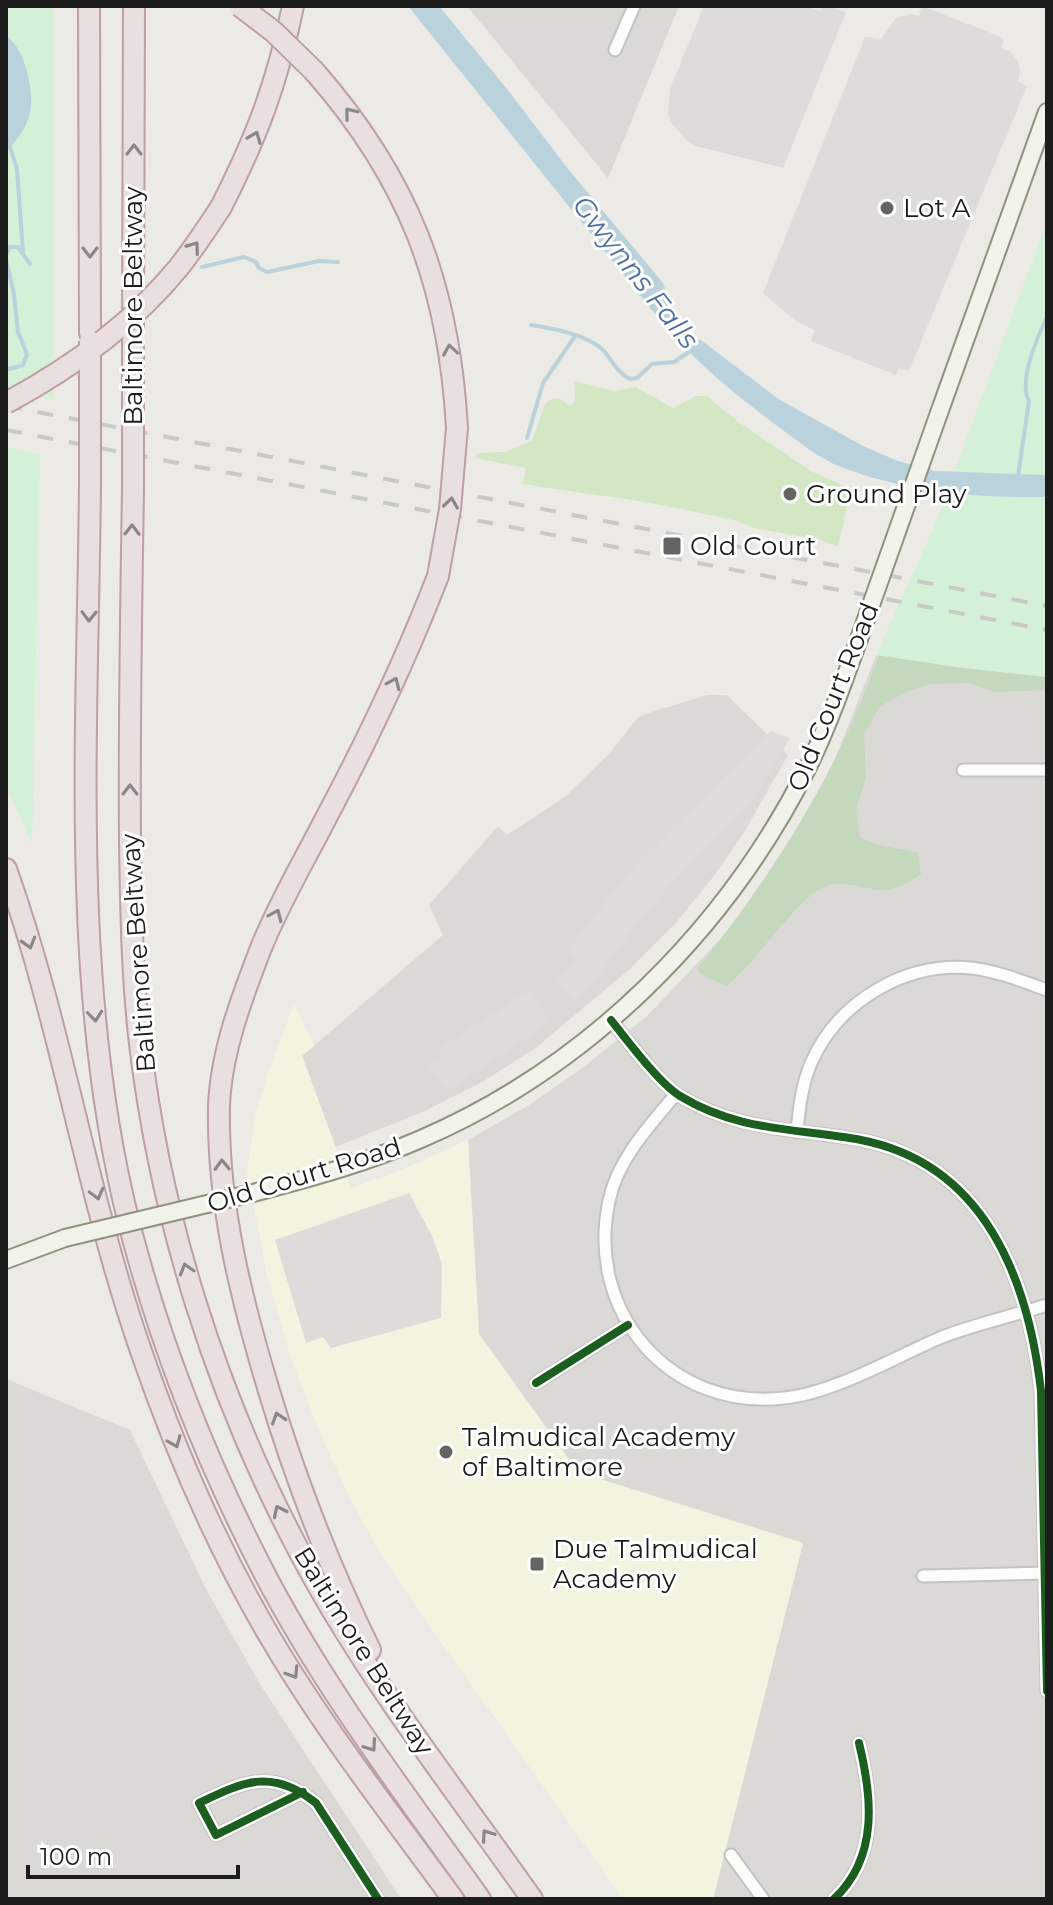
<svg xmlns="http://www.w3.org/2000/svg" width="1053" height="1905" font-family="Montserrat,sans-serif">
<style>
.residential{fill:#dad9d6}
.education{fill:#f3f4e0}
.grass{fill:#d4e7c5}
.forest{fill:#c3d8bc}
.park{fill:#d4f0d7}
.parking{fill:#dddcda}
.water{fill:#bad2dc}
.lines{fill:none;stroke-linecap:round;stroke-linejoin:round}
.stream{stroke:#bad2dc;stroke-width:4}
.minor-casing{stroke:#c3c3c1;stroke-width:15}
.secondary-casing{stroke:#8f937e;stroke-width:20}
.motorway-casing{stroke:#be9fa4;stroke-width:24}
.minor{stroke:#fcfcfb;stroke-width:11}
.secondary{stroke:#f1f2ea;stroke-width:16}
.motorway{stroke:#e8dfde;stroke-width:20}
.rail{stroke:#c9c9c8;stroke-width:4;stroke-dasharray:16 16;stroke-linecap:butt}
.secondary-bridge-casing{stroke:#8f937e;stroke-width:20;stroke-linecap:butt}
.motorway-bridge-casing{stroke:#be9fa4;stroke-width:24;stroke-linecap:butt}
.secondary-bridge{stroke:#f1f2ea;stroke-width:16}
.motorway-bridge{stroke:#e8dfde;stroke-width:20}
.cycleway-casing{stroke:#fff;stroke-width:13}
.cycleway{stroke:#1b5e20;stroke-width:8}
.oneway{stroke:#8c8787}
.poi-dot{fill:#646462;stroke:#fff;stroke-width:3}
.labels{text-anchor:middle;stroke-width:6;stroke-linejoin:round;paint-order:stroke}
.poi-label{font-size:26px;fill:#1c1c1c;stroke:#fff;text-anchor:start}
.street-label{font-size:26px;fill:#1c1c1c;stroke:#fff}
.water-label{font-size:28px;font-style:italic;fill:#4f70a5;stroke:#fff}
</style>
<rect width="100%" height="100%" fill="#ebeae5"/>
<path class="residential" d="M467,6H679L608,178Z
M876,655L963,668L1047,677V1899H713L803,1543L578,1472L479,1334L468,1140L529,1105L581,1069L647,1016L726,933L763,884L796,832L829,774Z
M707,695H727L788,755L743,834L713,877L675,924L631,968L537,1047L484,1081L425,1111L335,1147L302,1056L443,935L429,905L498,826L507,835L566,796L610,753L639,716Z
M6,1379L130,1430L207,1591L260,1684L401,1899H6Z"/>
<path class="education" d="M294,1004L314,1046L302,1056L351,1188L397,1172L468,1140L479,1334L578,1472L803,1543L713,1899H623L434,1632L380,1553L350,1498L320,1433L291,1358L267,1274L247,1171L255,1118L268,1073Z"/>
<path class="grass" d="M574,381L614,391L636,387L673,408L696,396H707L737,421L811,471L849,488L850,493L838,547L821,540L753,528C737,519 718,517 700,513C641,499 583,494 523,484L526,468L475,458L477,453L504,452L532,441L545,404C556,395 561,398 570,406L575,401Z"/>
<path class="forest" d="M885,637L1047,651V690L995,692L970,683L930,684L906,692L879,707L864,735L866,777L856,810L860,837C878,848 898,847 918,853L921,874C910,882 897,890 882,890C863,889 846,880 827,886C798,895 755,965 726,986L700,974L698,968C779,867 845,760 885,637Z"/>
<path class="park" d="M6,6H54L53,400L6,391Z
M1047,221V677L963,668L876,655L933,529Z
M6,447L40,454L32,844L6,787Z"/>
<path class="parking" d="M704,6H803L820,11L822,6H827L846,12L783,168L695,146L686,140L671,122L668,113L670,89Z
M922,6L1004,38L1001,48L1009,51L1017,59L1020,70L1018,81L1027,86L909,371L899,368L896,375L811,341L815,330L797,322L763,293L865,37L881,39L896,18L910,14L919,16Z
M771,731L790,738L753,800L668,887L638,922L599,975L575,1001L556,983L576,960L568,951L585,927L638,862Z
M531,989L550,1022L448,1090L426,1066L442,1059L439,1049Z
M409,1193L432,1236L442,1264L441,1318L331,1348L323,1337L306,1343L275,1240Z"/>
<path class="water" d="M408,6H439L511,94L568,169L663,283L675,316L688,335L702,341L780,400L865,447L898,461L935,471L1047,475V497C978,498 906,492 841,467C820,459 802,444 784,431C741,399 699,366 664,325Z
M6,35C17,45 22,54 26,68C36,106 33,123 6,152Z"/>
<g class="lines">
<path class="stream" d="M10,147L17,169L23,252
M6,256L9,247H18L30,264
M6,259L14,294L18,332L27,354L23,365L6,370
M202,267L244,257L256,262L259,268L267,272L319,261L338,262
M531,325C551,328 589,335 604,351C613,362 617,372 630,379L637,378L652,364L674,362L692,350
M527,438L543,383L575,336
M1018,476L1029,401C1018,381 1037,338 1047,317"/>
<g class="minor-casing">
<path id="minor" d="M615,50L634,6
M963,770H1047
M611,1020C627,1040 659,1083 680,1096C739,1132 796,1128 861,1140C984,1164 1028,1278 1041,1391L1047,1691
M676,1094C650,1125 617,1160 609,1201C585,1312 670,1411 784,1398C834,1393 895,1357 942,1337C976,1324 1012,1316 1047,1305
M797,1132C799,1108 802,1083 812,1061C839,1001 905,962 971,968C997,971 1022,981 1047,990
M536,1383L628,1325
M923,1576L1047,1573
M303,1792L216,1835L199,1803C245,1781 272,1768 316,1803L378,1899
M731,1855L763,1899
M834,1899C879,1857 872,1796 859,1743"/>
</g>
<g class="secondary-casing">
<path id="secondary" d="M939,413L1047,112
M253,1193C310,1178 366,1163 421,1139C588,1067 725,931 807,769C828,727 843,683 859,639
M6,1260L65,1238"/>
</g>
<g class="motorway-casing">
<path id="motorway" d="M89,6L90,333
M314,71C409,179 449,285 457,428
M221,207C257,136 277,84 293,6
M133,328L134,6
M90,482C88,725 69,987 129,1223C159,1341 204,1455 259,1563C320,1683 402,1790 480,1899
M133,491C131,607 129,724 130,840C131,908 132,976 140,1044C161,1219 215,1391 297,1547C362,1672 451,1784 532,1899
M6,869C62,1026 86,1193 141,1351C175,1450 217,1547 270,1637C324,1729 390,1813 453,1899
M370,1650C329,1566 296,1481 269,1391C241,1298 217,1203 219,1106C221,1052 242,997 261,948C279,903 304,861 326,818C368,739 406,659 438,576"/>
</g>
<use href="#minor" class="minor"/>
<use href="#secondary" class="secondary"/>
<use href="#motorway" class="motorway"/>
<path class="rail" d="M6,406L1047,606
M6,430L1047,630"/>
<g class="secondary-bridge-casing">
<path id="secondary-bridge" d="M859,639L939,413
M65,1238L253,1193"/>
</g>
<g class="motorway-bridge-casing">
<path id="motorway-bridge" d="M240,6L274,32L314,71
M90,341V482
M6,403C71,368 132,325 179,267C194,248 208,227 221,207
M133,491V340
M438,576L450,509L457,428"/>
</g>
<use href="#secondary-bridge" class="secondary-bridge"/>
<use href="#motorway-bridge" class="motorway-bridge"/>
<g class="cycleway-casing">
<path id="cycleway" d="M611,1020C627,1040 659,1083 680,1096C739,1132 796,1128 861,1140C984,1164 1028,1278 1041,1391L1047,1691
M536,1383L628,1325
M303,1792L216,1835L199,1803C245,1781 272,1768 316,1803L378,1899
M834,1899C879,1857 872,1796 859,1743"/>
</g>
<use href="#cycleway" class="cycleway"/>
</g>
<defs><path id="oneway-chevron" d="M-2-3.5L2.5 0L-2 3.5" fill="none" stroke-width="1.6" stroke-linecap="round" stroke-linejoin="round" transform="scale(2)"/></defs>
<g class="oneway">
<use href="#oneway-chevron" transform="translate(350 113) rotate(-129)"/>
<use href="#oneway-chevron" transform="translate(255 137) rotate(-68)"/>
<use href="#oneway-chevron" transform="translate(134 150) rotate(-90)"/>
<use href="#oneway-chevron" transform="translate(194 247) rotate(-54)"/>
<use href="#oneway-chevron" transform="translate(90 252) rotate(90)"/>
<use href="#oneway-chevron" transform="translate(450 350) rotate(-99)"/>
<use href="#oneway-chevron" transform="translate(451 503) rotate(-82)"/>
<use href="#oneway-chevron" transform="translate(132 530) rotate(-89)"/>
<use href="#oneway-chevron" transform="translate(89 616) rotate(91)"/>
<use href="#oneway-chevron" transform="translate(394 683) rotate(-66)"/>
<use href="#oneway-chevron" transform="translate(130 790) rotate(-90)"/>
<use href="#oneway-chevron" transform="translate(276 915) rotate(-66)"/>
<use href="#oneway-chevron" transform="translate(29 943) rotate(74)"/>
<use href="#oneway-chevron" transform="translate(95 1016) rotate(84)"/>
<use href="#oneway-chevron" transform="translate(222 1165) rotate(-92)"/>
<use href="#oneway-chevron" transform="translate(97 1194) rotate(75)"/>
<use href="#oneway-chevron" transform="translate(186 1269) rotate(-107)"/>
<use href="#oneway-chevron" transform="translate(278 1418) rotate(-108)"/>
<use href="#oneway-chevron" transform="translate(175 1442) rotate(68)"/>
<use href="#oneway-chevron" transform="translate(279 1511) rotate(-116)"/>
<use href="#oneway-chevron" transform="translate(293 1673) rotate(58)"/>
<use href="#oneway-chevron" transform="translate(371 1746) rotate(55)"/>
<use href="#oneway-chevron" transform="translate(487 1835) rotate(-125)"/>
</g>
<g class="poi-dot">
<circle cx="887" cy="208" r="8"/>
<circle cx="790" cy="494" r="8"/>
<rect x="662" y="536" width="20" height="20" rx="4"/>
<circle cx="446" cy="1452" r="8"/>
<rect x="529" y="1556" width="16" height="16" rx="4"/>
</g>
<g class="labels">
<g class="poi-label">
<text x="903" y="217">Lot A</text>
<text x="806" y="503">Ground Play</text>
<text x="690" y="555">Old Court</text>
<text x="462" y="1446">Talmudical Academy<tspan x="462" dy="30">of Baltimore</tspan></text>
<text x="553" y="1558">Due Talmudical<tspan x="553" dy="30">Academy</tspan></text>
</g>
<g class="street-label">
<text transform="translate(133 306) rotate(-90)" y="9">Baltimore Beltway</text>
<text transform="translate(833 697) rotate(-68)" y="9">Old Court Road</text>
<text transform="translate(138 953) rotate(-94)" y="9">Baltimore Beltway</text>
<text transform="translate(304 1175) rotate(-17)" y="9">Old Court Road</text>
<text transform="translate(364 1651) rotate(58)" y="9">Baltimore Beltway</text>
</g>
<g class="water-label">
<text transform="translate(636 272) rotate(52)" y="10">Gwynns Falls</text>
</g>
</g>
<rect width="1053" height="1905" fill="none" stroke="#1c1c1c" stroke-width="16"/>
<path d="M28 1865v12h210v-12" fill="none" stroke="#1c1c1c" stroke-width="4"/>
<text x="40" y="1865" font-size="24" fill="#1c1c1c" stroke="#ffffff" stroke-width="6" paint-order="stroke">100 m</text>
</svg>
